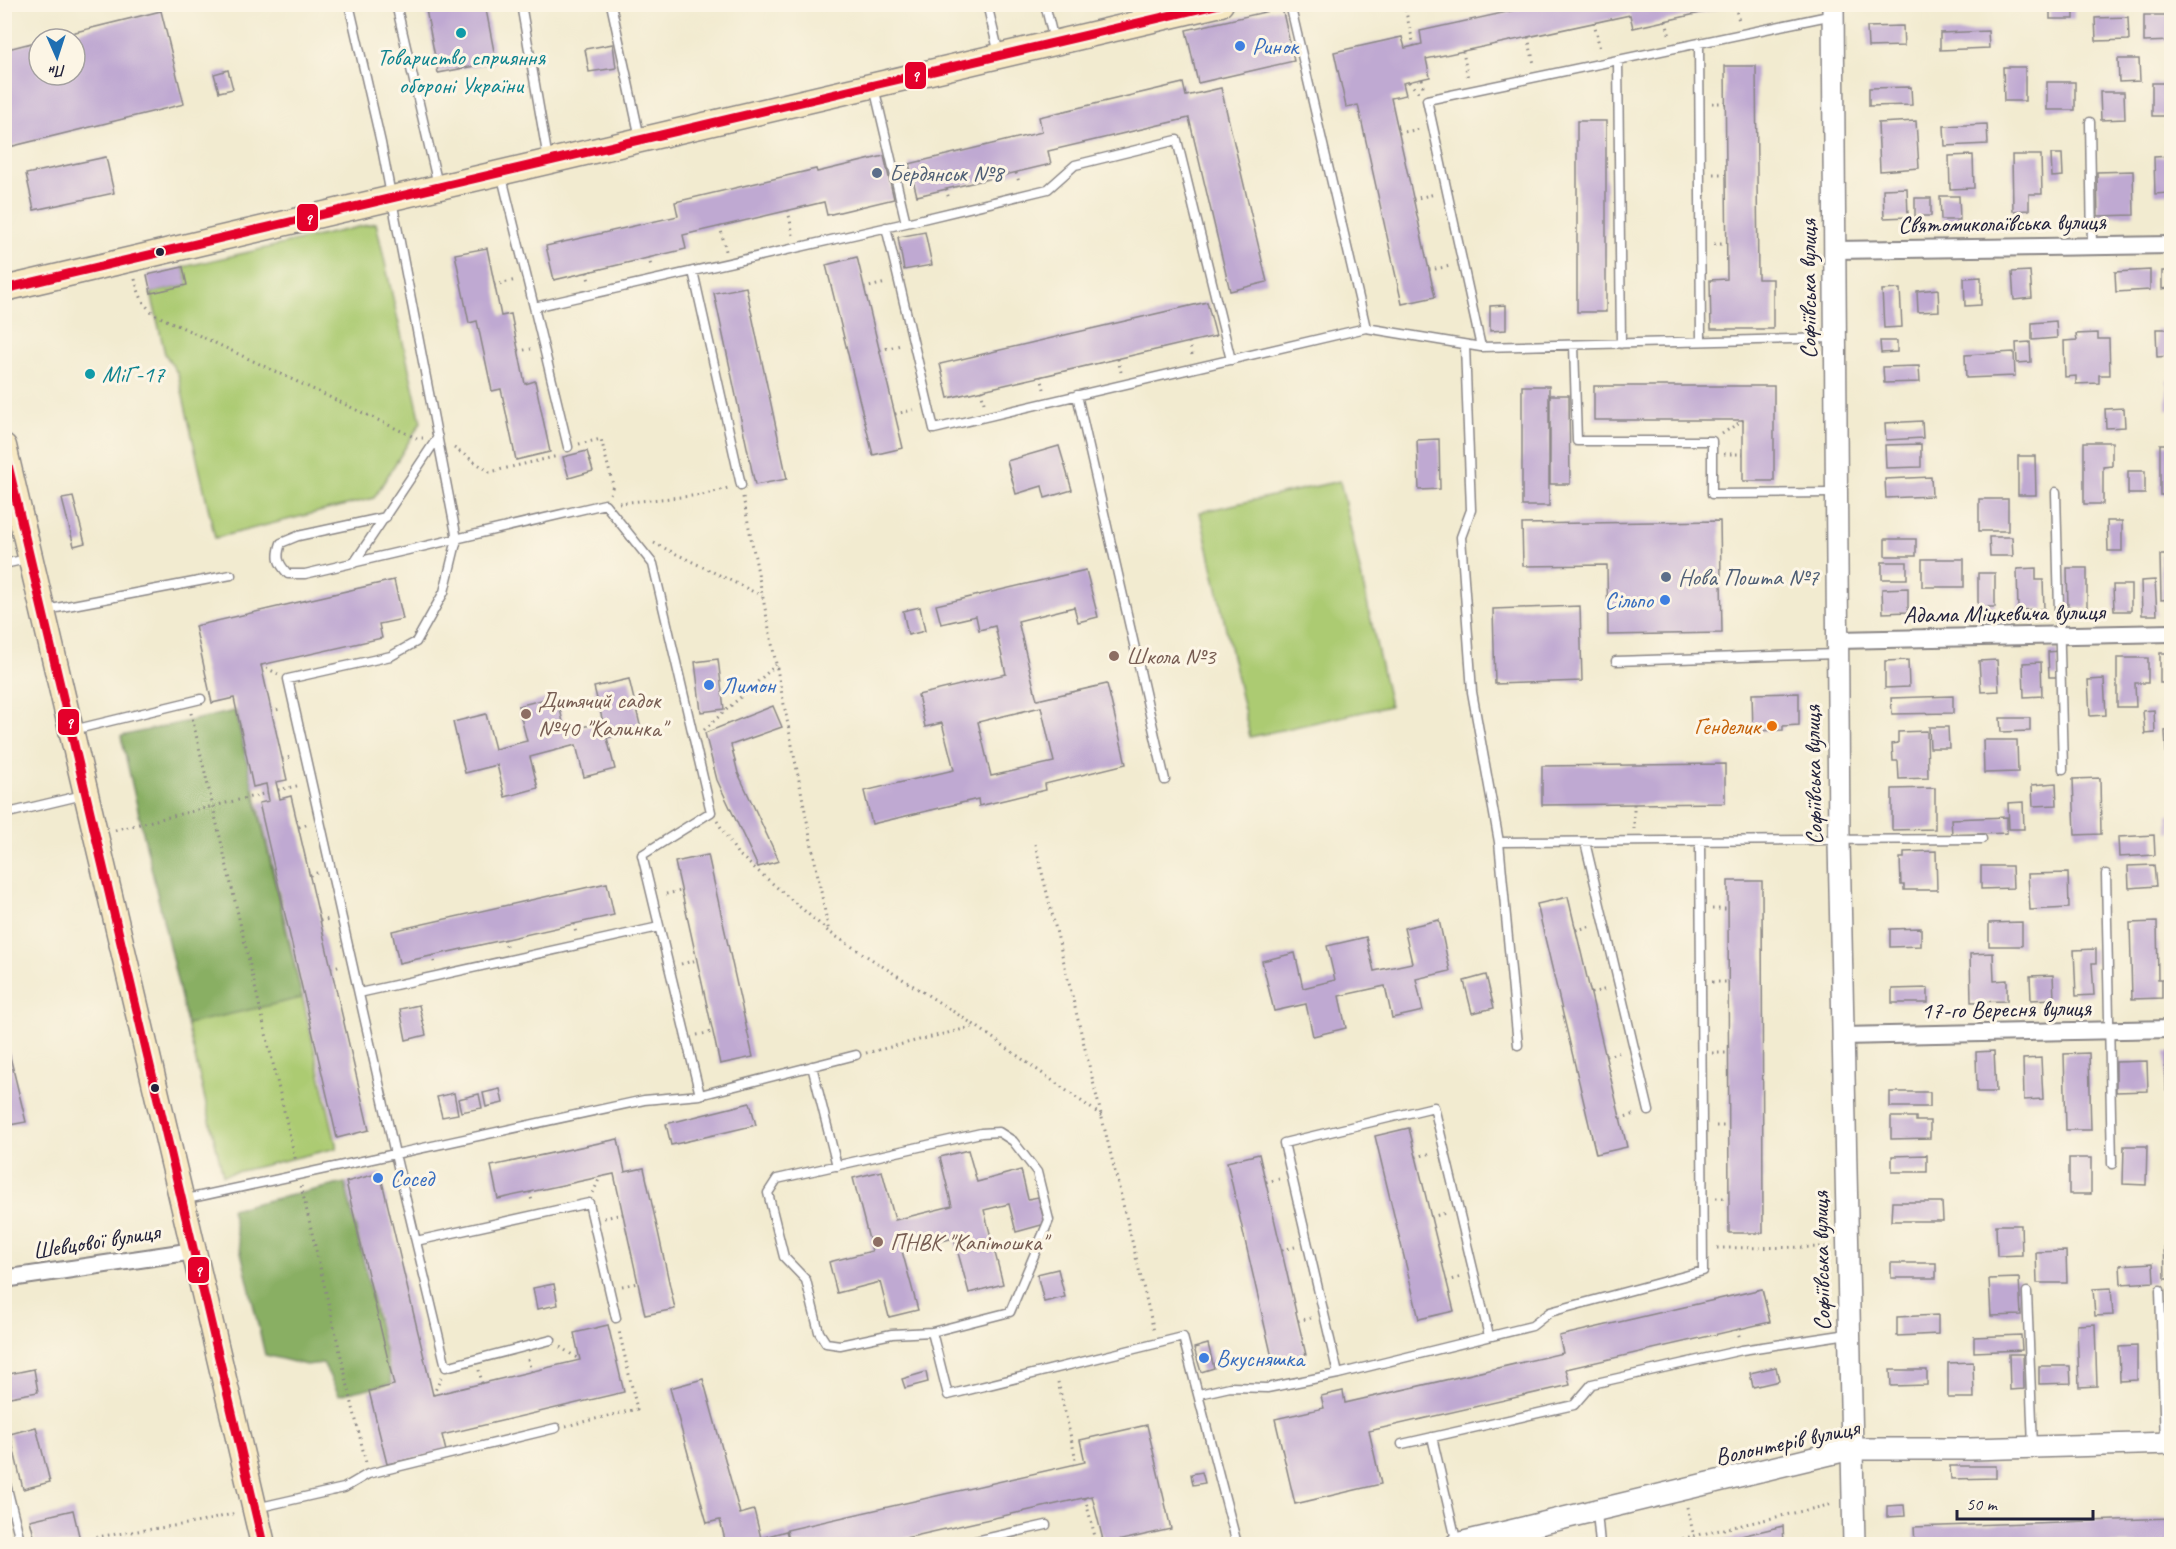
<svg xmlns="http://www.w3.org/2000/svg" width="2176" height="1549" font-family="Caveat,sans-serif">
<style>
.green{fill:#accb72;stroke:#677656;stroke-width:1.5}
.forest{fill:#89af64;stroke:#566850;stroke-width:1.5}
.building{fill:#bfa9d2;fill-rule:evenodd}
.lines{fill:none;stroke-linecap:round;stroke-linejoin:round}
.service-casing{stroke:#8a8686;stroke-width:11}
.minor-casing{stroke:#8a8686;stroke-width:20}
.tertiary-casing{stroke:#8a8686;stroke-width:24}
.secondary-casing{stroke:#8a8686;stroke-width:27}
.path{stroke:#8a8686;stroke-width:3;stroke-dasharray:1.5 4.5;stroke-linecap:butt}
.service{stroke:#fff;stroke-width:8}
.minor{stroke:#fff;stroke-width:16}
.tertiary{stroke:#fff;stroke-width:21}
.secondary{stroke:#f7e9c3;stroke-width:24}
.bus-1-casing{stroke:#fcf5e5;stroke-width:14}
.bus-1{stroke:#e4002b;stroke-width:9}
.culture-dot{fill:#0f9aa8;stroke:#fcf5e5;stroke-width:2}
.shop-dot{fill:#3f7fe0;stroke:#fcf5e5;stroke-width:2}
.service-dot{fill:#5c6f8a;stroke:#fcf5e5;stroke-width:2}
.bus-dot{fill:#22223b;stroke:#fcf5e5;stroke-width:2}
.education-dot{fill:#8d6e63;stroke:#fcf5e5;stroke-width:2}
.food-dot{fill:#e8710a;stroke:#fcf5e5;stroke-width:2}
.labels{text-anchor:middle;stroke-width:6;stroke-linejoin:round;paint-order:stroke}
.shop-label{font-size:24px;fill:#366cbe;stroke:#fcf5e5;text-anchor:start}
.culture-label{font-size:24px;fill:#0d838f;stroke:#fcf5e5}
.service-label{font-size:24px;fill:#4e5e75;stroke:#fcf5e5;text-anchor:start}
.street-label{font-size:24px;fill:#22223b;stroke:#fcf5e5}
.education-label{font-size:24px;fill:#785e54;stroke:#fcf5e5;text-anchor:start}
.food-label{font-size:24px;fill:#c56008;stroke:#fcf5e5;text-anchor:end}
.line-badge{stroke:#fcf5e5;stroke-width:2}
.badge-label{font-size:16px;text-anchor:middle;font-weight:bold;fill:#fff}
</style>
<rect width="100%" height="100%" fill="#fcf5e5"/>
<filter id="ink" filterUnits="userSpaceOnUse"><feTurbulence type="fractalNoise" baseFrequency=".0167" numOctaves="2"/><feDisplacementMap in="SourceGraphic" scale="12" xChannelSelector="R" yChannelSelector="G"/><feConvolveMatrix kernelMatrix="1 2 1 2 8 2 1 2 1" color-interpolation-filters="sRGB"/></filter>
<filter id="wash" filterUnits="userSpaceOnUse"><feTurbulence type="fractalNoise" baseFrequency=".008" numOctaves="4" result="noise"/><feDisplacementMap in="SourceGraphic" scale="24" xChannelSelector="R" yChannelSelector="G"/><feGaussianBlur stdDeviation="1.35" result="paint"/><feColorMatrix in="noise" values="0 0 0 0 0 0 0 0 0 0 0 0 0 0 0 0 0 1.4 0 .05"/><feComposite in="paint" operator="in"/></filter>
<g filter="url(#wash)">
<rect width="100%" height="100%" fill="#f2ebd0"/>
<path class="green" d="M376,223L421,422L374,498L215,538L178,374L165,354L151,293L187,285L183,267Z
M1340,481L1390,706L1250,737L1200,512Z
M237,713L337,1148L223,1175L187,1024L190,1023L198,722Z"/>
<path class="forest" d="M235,711L302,998L187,1024L121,736Z
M345,1183L392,1383L339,1395L323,1363L306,1365L265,1355L231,1209Z"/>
<g id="blocks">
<path class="building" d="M425,4H485L496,62L438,73Z
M1543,4L1736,5L1633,28L1630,15L1426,59L1430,77L1403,83L1406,95L1391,98L1435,297L1402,304L1358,105L1346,107L1334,52L1402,37L1405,48L1414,46L1422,44L1420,31Z
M2050,4H2074V19H2050Z
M1282,8L1294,61L1198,83L1186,30Z
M161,11L184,104L9,147L4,127V50L39,41V75H75V39L51,38Z
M2144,15H2172V41L2144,42Z
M2128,17L2129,40L2096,41L2095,18Z
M1903,26L1904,46L1868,47L1867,27Z
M1988,31L1989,48L1940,50V33Z
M613,44L616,68L589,72L585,49Z
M2118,59H2139L2140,81L2119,82Z
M1725,66H1756L1758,279H1773V329H1711L1710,280L1727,279Z
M2003,67H2025V101H2004Z
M228,70L233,89L219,92L214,74Z
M2166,70H2172V116H2152V83H2166Z
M2047,82H2075V110H2047Z
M1183,83L1186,96L1221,88L1267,282L1230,291L1189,118L1048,151L1051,164L917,196L909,164L1042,132L1039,117Z
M1911,87L1912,105L1869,106V88Z
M2100,92H2124L2125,119L2101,120Z
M1577,121H1606V312H1577Z
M1916,121L1919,168L1880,171L1878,123Z
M1987,124L1988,144L1945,146L1944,126Z
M2051,154H2062L2063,176L2052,177Z
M1973,155L1974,188L1950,189L1949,156Z
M2012,155H2041L2042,194H2029V210L2013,211Z
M884,156L894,199L827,215L824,202L683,235L686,249L554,280L546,246L678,216L675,202L816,169L817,172Z
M2172,156V208L2170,209L2169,193L2155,194L2154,157Z
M106,157L114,193L34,210L26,174Z
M2133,171L2134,215L2098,216L2097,172Z
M1907,188L1908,217L1884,218L1883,189Z
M1940,196H1959L1960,220H1941Z
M1915,198H1931V216H1915Z
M925,232L932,265L904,270L898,237Z
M487,248L501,316L511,314L525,384L535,381L550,452L516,460L501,389L492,391L477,321L469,323L455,254Z
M857,257L903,448L873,455L826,265Z
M183,267L187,285L151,293L147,275Z
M2150,270V290L2116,292L2115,272Z
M2030,271L2032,298L2014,300L2012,272Z
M2162,271H2172V297L2169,288L2162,289Z
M1981,277V305L1965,306L1964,278Z
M746,287L787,479L755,485L714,293Z
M1900,289L1902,327L1884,328L1882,290Z
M1938,289L1939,311L1918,312L1917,291Z
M1207,302L1216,336L948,398L940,364Z
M1506,305V330L1490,331V306Z
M2056,321L2057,338L2032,340V323Z
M2156,329H2168L2170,356L2157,357Z
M2098,333V339H2109L2110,375H2099V383L2076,384V376L2065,377L2064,341L2077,340L2076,334Z
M1880,341H1897V352L1881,353Z
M2030,342L2031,362L2017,363L2016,343Z
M2014,352L2015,376L1966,378L1965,355Z
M1919,366L1920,382L1884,383L1883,367Z
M2167,380H2172V410H2167Z
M1522,386H1549V506H1522Z
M1594,386H1774V481H1743V420H1594Z
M1550,395H1569L1570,484H1550Z
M2124,408L2125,427L2106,428L2105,409Z
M1922,421L1923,438L1886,440L1885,423Z
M1439,439L1440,489L1419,490L1417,440Z
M2084,442H2112V466L2103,467V504H2084Z
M1921,444V467L1886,468L1885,445Z
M2160,444H2172V495H2160Z
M1059,446L1072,490L1045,498L1042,486L1016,494L1007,461Z
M587,451L593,471L569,478L563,457Z
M2018,456H2035L2036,495H2018Z
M2128,471H2145V494H2128Z
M1931,477L1932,496L1886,498L1885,479Z
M73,497L85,543L74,546L62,499Z
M1979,499H2008V531H1979Z
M1720,521L1722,633L1608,635L1607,565L1523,566L1522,524Z
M2107,521H2122V551H2108Z
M1989,537H2012L2013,556H1990Z
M1885,539H1916V556H1885Z
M2160,555H2172V599L2161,600Z
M1922,559H1964V587H1922Z
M1882,562H1907V579H1882Z
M2036,568V580H2043L2044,609L2018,610L2017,569Z
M2067,568H2087V608H2068Z
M1086,570L1098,617L1078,622L1074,607L1018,621L1037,700L1107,684L1126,764L1045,784L1046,790L979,806L978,799L872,824L864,791L954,770L942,723L925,727L918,695L1006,674L995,626L979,630L976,616L941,624L936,605ZM1041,707L1054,762L991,776L978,722Z
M1978,573H1995V607H1978Z
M394,580L403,619L379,624L382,638L261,665L287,780L276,782L280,799L291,796L369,1130L337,1138L259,803L269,801L266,784L253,787L234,698L212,703L195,626Z
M2155,580L2157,615H2142L2141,581Z
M2113,585H2131V611H2114Z
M1908,588V612L1883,613L1882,589Z
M1580,606L1582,681L1495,684L1493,609Z
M920,607L925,631L908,635L903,611Z
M2058,651V677H2049L2048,652Z
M2160,653H2172V683H2160Z
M2117,658H2148V683H2135L2136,707H2117Z
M718,659L724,709L701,712L695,662Z
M1908,660L1909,687L1885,688V661Z
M1997,660L1999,691L1981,692L1979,661Z
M2041,662L2042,696L2024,697L2023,663Z
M629,679L641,729L607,738L615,769L584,777L576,745L530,757L538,788L505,797L497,765L465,773L453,722L486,714L495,749L527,741L518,706L557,696L565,731L603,722L594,687Z
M2104,679L2106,715L2090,716L2088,680Z
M1799,693V725L1783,726V730L1753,731L1752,694Z
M1953,696V713L1892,714L1891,698Z
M773,706L782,727L731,745L738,773L779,861L758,867L717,780L705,733Z
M2154,710L2155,733L2145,734L2143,711Z
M2000,718H2030V731L2001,732Z
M1929,727H1948L1949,748H1930Z
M2172,730V767H2167L2165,731Z
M1927,731L1928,778L1899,779L1898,761H1893L1892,744L1898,743V732Z
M1983,740H2017L2018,772L1984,773Z
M1725,764V803L1542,805V766Z
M2100,778L2101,834L2075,835L2073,779Z
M2056,783L2057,805L2033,806L2032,785Z
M1935,788V829L1892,830V789Z
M2023,802L2024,829H2009L2008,803Z
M2168,814H2172V832H2168Z
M2007,817V833L1952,835L1951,819Z
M2154,835L2155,855L2119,857L2118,837Z
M1936,851L1937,890H1904V885H1901L1900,858H1904V852Z
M708,855L753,1057L720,1064L675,862Z
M2154,865L2156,886L2129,888L2128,866Z
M1981,866H2012L2013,888L1981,889Z
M2068,873L2069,908L2030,910L2028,874Z
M1728,881H1762L1763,1233H1729Z
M607,883L614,915L399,963L392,931Z
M1568,897L1627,1147L1596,1154L1537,904Z
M1439,920L1450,971L1416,979L1423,1011L1392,1018L1385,986L1339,996L1346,1028L1313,1036L1306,1004L1274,1011L1262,961L1295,953L1303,988L1335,980L1327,946L1366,937L1374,971L1412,963L1404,928Z
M2022,922V946H1989V923Z
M2157,922L2158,979H2162V998L2132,999L2130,923Z
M1921,928V946L1890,947V929Z
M2096,949V963H2092L2094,995L2076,996L2074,950Z
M1993,953L1994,981L2007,980V1001L1971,1002L1970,954Z
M1486,975L1494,1008L1472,1013L1464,981Z
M2053,975L2054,999L2031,1000L2030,976Z
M1928,988V1003H1892V989Z
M419,1005L426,1035L406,1040L400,1009Z
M4,1032L26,1122L4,1126Z
M1994,1051L1996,1092H1977L1976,1052Z
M2165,1052H2172V1091H2166Z
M2089,1053L2091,1130H2066L2064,1054Z
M2041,1058L2043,1099L2024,1100L2023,1059Z
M2147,1061L2148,1091L2116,1092V1062Z
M500,1089L503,1103L486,1107L483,1093Z
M1890,1092H1930V1107H1890Z
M454,1093L458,1114L442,1117L437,1097Z
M479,1094L482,1108L461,1112L458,1099Z
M750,1103L756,1125L671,1145L666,1124Z
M1891,1117H1916V1121H1930V1138L1891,1139Z
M1409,1128L1454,1311L1419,1319L1375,1136Z
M618,1139L625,1172L644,1168L675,1309L645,1315L614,1174L498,1199L491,1166Z
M2124,1146H2147L2146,1185L2123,1184Z
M968,1150L977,1182L1021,1170L1028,1199L1038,1197L1045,1224L1016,1232L1009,1204L984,1210L1003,1284L969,1293L954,1238L902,1251L918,1310L889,1317L880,1282L837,1293L829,1262L872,1251L853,1178L882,1171L895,1220L952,1206L940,1157Z
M1259,1154L1306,1355L1273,1362L1227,1162Z
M1927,1155V1172H1892V1156Z
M2069,1158H2091V1194H2069Z
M380,1173L433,1395L580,1360L574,1333L608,1325L624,1392L442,1435L446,1451L387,1464L369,1391L394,1385L346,1182Z
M1892,1202H1942L1943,1221H1891Z
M1996,1225H2021L2022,1255L1997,1256Z
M2172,1237V1279H2165L2164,1238Z
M2066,1251L2067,1283H2037L2036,1252Z
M1891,1263H1936V1278H1891Z
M2153,1263L2154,1282L2121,1284L2120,1265Z
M1058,1269L1065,1297L1044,1302L1037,1274Z
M2019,1278L2021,1315L1991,1316L1989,1279Z
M554,1284L558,1305L537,1309L533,1288Z
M2111,1288L2113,1315L2095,1316L2093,1289Z
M1762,1289L1770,1322L1566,1369L1570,1385L1369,1431L1381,1484L1295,1504L1275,1419L1324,1408L1321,1396L1343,1391L1345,1403L1563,1353L1559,1336Z
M1938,1315V1334L1897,1336V1317Z
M2095,1324L2097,1386L2079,1387L2077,1325Z
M2021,1335L2022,1350L1974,1352V1337Z
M2168,1337H2172V1370H2170Z
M1208,1344L1214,1368L1201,1372L1194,1348Z
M2137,1346V1380L2120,1381L2119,1347Z
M2009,1354H2023L2024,1389L2010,1390Z
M1973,1362L1974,1398H1948V1363Z
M2039,1366H2070L2071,1383L2039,1384Z
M1776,1367L1779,1381L1753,1387L1750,1373Z
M34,1369L38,1392L4,1398V1375Z
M1890,1370H1927V1385L1891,1386Z
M926,1372L928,1382L905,1388L902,1379Z
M703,1379L740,1514L754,1510L761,1538L786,1531L790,1544H726L720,1520L707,1523L670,1388Z
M1147,1425L1171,1529L1104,1544L1092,1496L879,1544H790L787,1530L1085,1462L1080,1440Z
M36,1427L50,1482L23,1489L10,1434Z
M1950,1466H1996V1478L1951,1479Z
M1202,1472L1205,1483L1193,1485L1191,1474Z
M1904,1505L1905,1516L1887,1517V1506Z
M73,1510L81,1544H36L30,1520Z
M2172,1518V1544H1915L1914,1527Z
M1783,1526L1784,1544H1708Z"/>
</g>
</g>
<g filter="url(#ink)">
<use href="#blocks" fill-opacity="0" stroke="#8a8686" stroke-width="1.5"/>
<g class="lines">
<g class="service-casing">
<path id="service" d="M396,4L438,185
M521,4L548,159
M611,4L640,138
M987,4L999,54
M1045,4L1054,41
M1135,4L1139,21
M1290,4L1366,328
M1699,43L1701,341
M1618,60L1621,344
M2090,122L2092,246
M501,173L534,307
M906,223L1048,189L1075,165L1177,140L1231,360
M886,227L934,429L1366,328L1481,347L1834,338
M693,271L741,485
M1465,345L1471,510L1461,537L1472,692L1499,842L1518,1045
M1574,345L1577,441H1712V494L1835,493
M1481,347L1427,100L1833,15
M1077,395L1165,780
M568,447L534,307L906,223L874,87
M2056,492L2063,769
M386,517L298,536L281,543C276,558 278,563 288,574H305L605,504L653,564L711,812L642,855L700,1095L644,1100L395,1154L446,1367L551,1340
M354,563L438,437
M4,564L27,559
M46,610L231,575
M1616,661L1837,654
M73,730L201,699
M4,814L83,795
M1499,842L1982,839
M1585,842L1649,1111
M2106,874L2112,1164
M359,993L659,927
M812,1066L837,1166
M700,1095L856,1055
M999,1132L1013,1141L1037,1172L1049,1220L1010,1312L932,1332L892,1334L840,1345L826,1343L819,1332L806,1280L784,1257L768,1193L777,1179L981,1133Z
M182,1200L395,1154L288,679L391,656L416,642L444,592L457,539L381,143L349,4
M416,1241L589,1203L616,1318
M2160,1290L2165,1443
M2027,1292L2033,1447
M932,1332L948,1395L1183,1337L1237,1544
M1338,1374L1284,1143L1434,1107L1489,1336
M1199,1394L1230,1387L1267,1388L1338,1374L1532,1326L1550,1312L1703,1271L1700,841
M1432,1437L1457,1544
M1402,1444L1574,1405L1592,1384L1742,1350L1848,1334
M4,1476L21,1544
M256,1508L344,1488L368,1474L556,1428
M1597,1512L1600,1544
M962,1544L1046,1525"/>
</g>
<g class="minor-casing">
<path id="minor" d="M1834,250L2172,245
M1837,640L2172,633
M1842,1036L2172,1029
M4,1279L194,1251"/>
</g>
<g class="tertiary-casing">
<path id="tertiary" d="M1833,4L1839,842L1854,1544
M1456,1544L1851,1449H1970L2172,1443"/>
</g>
<g class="secondary-casing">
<path id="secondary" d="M4,289L1221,4
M4,446L263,1544"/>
</g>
<path class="path" d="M1404,4L1414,46
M1735,6L1739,21
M1666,21L1670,37
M1594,22L1600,50
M1528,37L1534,64
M1463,51L1468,79
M1422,79L1423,87
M1409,82L1419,93
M1712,103H1725
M1399,133L1420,129
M1016,173L1019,182
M1713,174H1726
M946,189L949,199
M1413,199L1435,194
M788,210L793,235
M720,226L726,251
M1714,244H1727
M649,257L651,267
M1429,270L1451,266
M587,272L589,282
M135,279C139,295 144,308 158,316L416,438H423
M494,285L516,280
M864,288L886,283
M1189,342L1192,355
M880,350L901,345
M518,351L531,349
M1118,359L1121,372
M1041,376L1044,389
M981,390L984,403
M895,414L917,409
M1722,434L1743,420
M579,444L601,439L613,485L610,494
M454,448L490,472L558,456
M1724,454H1743
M743,497L829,932
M619,503L702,495L728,488
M654,543L762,596
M261,665L278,674
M271,711L281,709
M191,713L296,1162
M704,730L776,665
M282,759L292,757
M278,790L301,785
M1634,804V829
M717,821L737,853L829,932L976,1026L1102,1116
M299,827L309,824
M115,830L267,793
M1035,844L1154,1331
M310,875L320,872
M666,894L681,891
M1712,909H1728
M320,921L330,919
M574,924L576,934
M1576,930L1592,926
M504,939L507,949
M432,955L435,965
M681,964L697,960
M331,968L341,965
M1712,982H1728
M1591,993L1607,989
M697,1035L713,1032
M866,1053L976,1026
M1712,1053H1729
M1606,1056L1622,1052
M1620,1118L1636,1114
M1716,1126H1729
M1416,1157L1432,1153
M1266,1182L1279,1179
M301,1186L366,1463
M530,1192L532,1202
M593,1193L600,1177
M1716,1198H1729
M1431,1217L1446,1213
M604,1218L623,1214
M1717,1248L1830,1247
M1282,1250L1295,1247
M1446,1281L1462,1277
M622,1286L638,1283
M1298,1321L1311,1318
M1737,1329L1740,1339
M560,1347L580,1360
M528,1359L531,1372
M479,1370L482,1383
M1058,1382L1077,1464
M433,1395L441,1378
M566,1426L637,1409L619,1331
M1085,1498L1097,1544
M1687,1507L1696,1544
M96,1537L201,1522L236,1513
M903,1539L904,1544
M1659,1544L1833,1504"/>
<use href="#service" class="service"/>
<use href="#minor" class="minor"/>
<use href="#tertiary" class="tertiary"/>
<use href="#secondary" class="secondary"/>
<g class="bus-1-casing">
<path id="bus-1" d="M4,289L1219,4
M4,448L263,1544"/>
</g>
<use href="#bus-1" class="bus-1"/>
</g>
</g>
<g class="culture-dot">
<circle cx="461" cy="33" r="6"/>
<circle cx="90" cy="374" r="6"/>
</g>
<g class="shop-dot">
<circle cx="1240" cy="46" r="6"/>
<circle cx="1665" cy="600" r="6"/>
<circle cx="709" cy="685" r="6"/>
<circle cx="378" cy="1178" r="6"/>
<circle cx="1204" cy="1358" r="6"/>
</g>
<g class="service-dot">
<circle cx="877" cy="173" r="6"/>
<circle cx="1666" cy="577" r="6"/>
</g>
<g class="bus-dot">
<circle cx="160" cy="252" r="5"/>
<circle cx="155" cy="1088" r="5"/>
</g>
<g class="education-dot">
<circle cx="1114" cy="656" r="6"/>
<circle cx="526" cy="714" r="6"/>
<circle cx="878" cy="1242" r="6"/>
</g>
<circle class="food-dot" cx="1772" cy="726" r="6"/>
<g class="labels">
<g class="shop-label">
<text x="1252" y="54">Ринок</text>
<text x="1653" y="608" text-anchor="end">Сільпо</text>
<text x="721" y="693">Лимон</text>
<text x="390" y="1186">Сосед</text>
<text x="1216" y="1366">Вкусняшка</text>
</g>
<g class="culture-label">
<text x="461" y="65">Товариство сприяння<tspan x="461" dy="28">обороні України</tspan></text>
<text x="102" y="382" text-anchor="start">МіГ-17</text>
</g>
<g class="service-label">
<text x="889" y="181">Бердянськ №8</text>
<text x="1678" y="585">Нова Пошта №7</text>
</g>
<g class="street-label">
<text transform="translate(2002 223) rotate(-1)" y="8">Святомиколаївська вулиця</text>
<text transform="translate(1808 289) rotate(-90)" y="8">Софіївська вулиця</text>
<text transform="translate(2004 613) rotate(-1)" y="8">Адама Міцкевича вулиця</text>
<text transform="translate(1813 775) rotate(-91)" y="8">Софіївська вулиця</text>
<text transform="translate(2006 1009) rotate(-1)" y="8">17-го Вересня вулиця</text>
<text transform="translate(96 1241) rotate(-9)" y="8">Шевцової вулиця</text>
<text transform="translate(1821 1261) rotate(-91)" y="8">Софіївська вулиця</text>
<text transform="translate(1787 1442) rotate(-12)" y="8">Волонтерів вулиця</text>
</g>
<g class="education-label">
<text x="1126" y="664">Школа №3</text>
<text x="538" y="708">Дитячий садок<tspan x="538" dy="28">№40 "Калинка"</tspan></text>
<text x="890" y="1250">ПНВК "Капітошка"</text>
</g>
<g class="food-label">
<text x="1760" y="734">Генделик</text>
</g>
</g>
<g class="line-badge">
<rect x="904" y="61" width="23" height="29" rx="6" fill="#e4002b"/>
<rect x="296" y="203" width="23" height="29" rx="6" fill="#e4002b"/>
<rect x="57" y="708" width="23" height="28" rx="6" fill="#e4002b"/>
<rect x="187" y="1256" width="23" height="28" rx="6" fill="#e4002b"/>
</g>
<g class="badge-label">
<text x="915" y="81">9</text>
<text x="308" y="224">9</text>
<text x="69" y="728">9</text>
<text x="198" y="1276">9</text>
</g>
<rect width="2176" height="1549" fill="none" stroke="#fcf5e5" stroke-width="24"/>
<g transform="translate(57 57) rotate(177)"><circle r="28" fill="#fcf5e5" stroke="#a5a1a1" stroke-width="1.5"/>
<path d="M0-4.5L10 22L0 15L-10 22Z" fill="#1f6fb2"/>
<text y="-9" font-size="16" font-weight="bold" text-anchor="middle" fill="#22223b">Пн</text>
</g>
<path d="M1957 1510v9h136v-9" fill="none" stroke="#22223b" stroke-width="3"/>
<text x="1966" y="1510" font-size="18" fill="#22223b" stroke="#fcf5e5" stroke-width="4.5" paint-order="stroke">50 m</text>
</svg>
